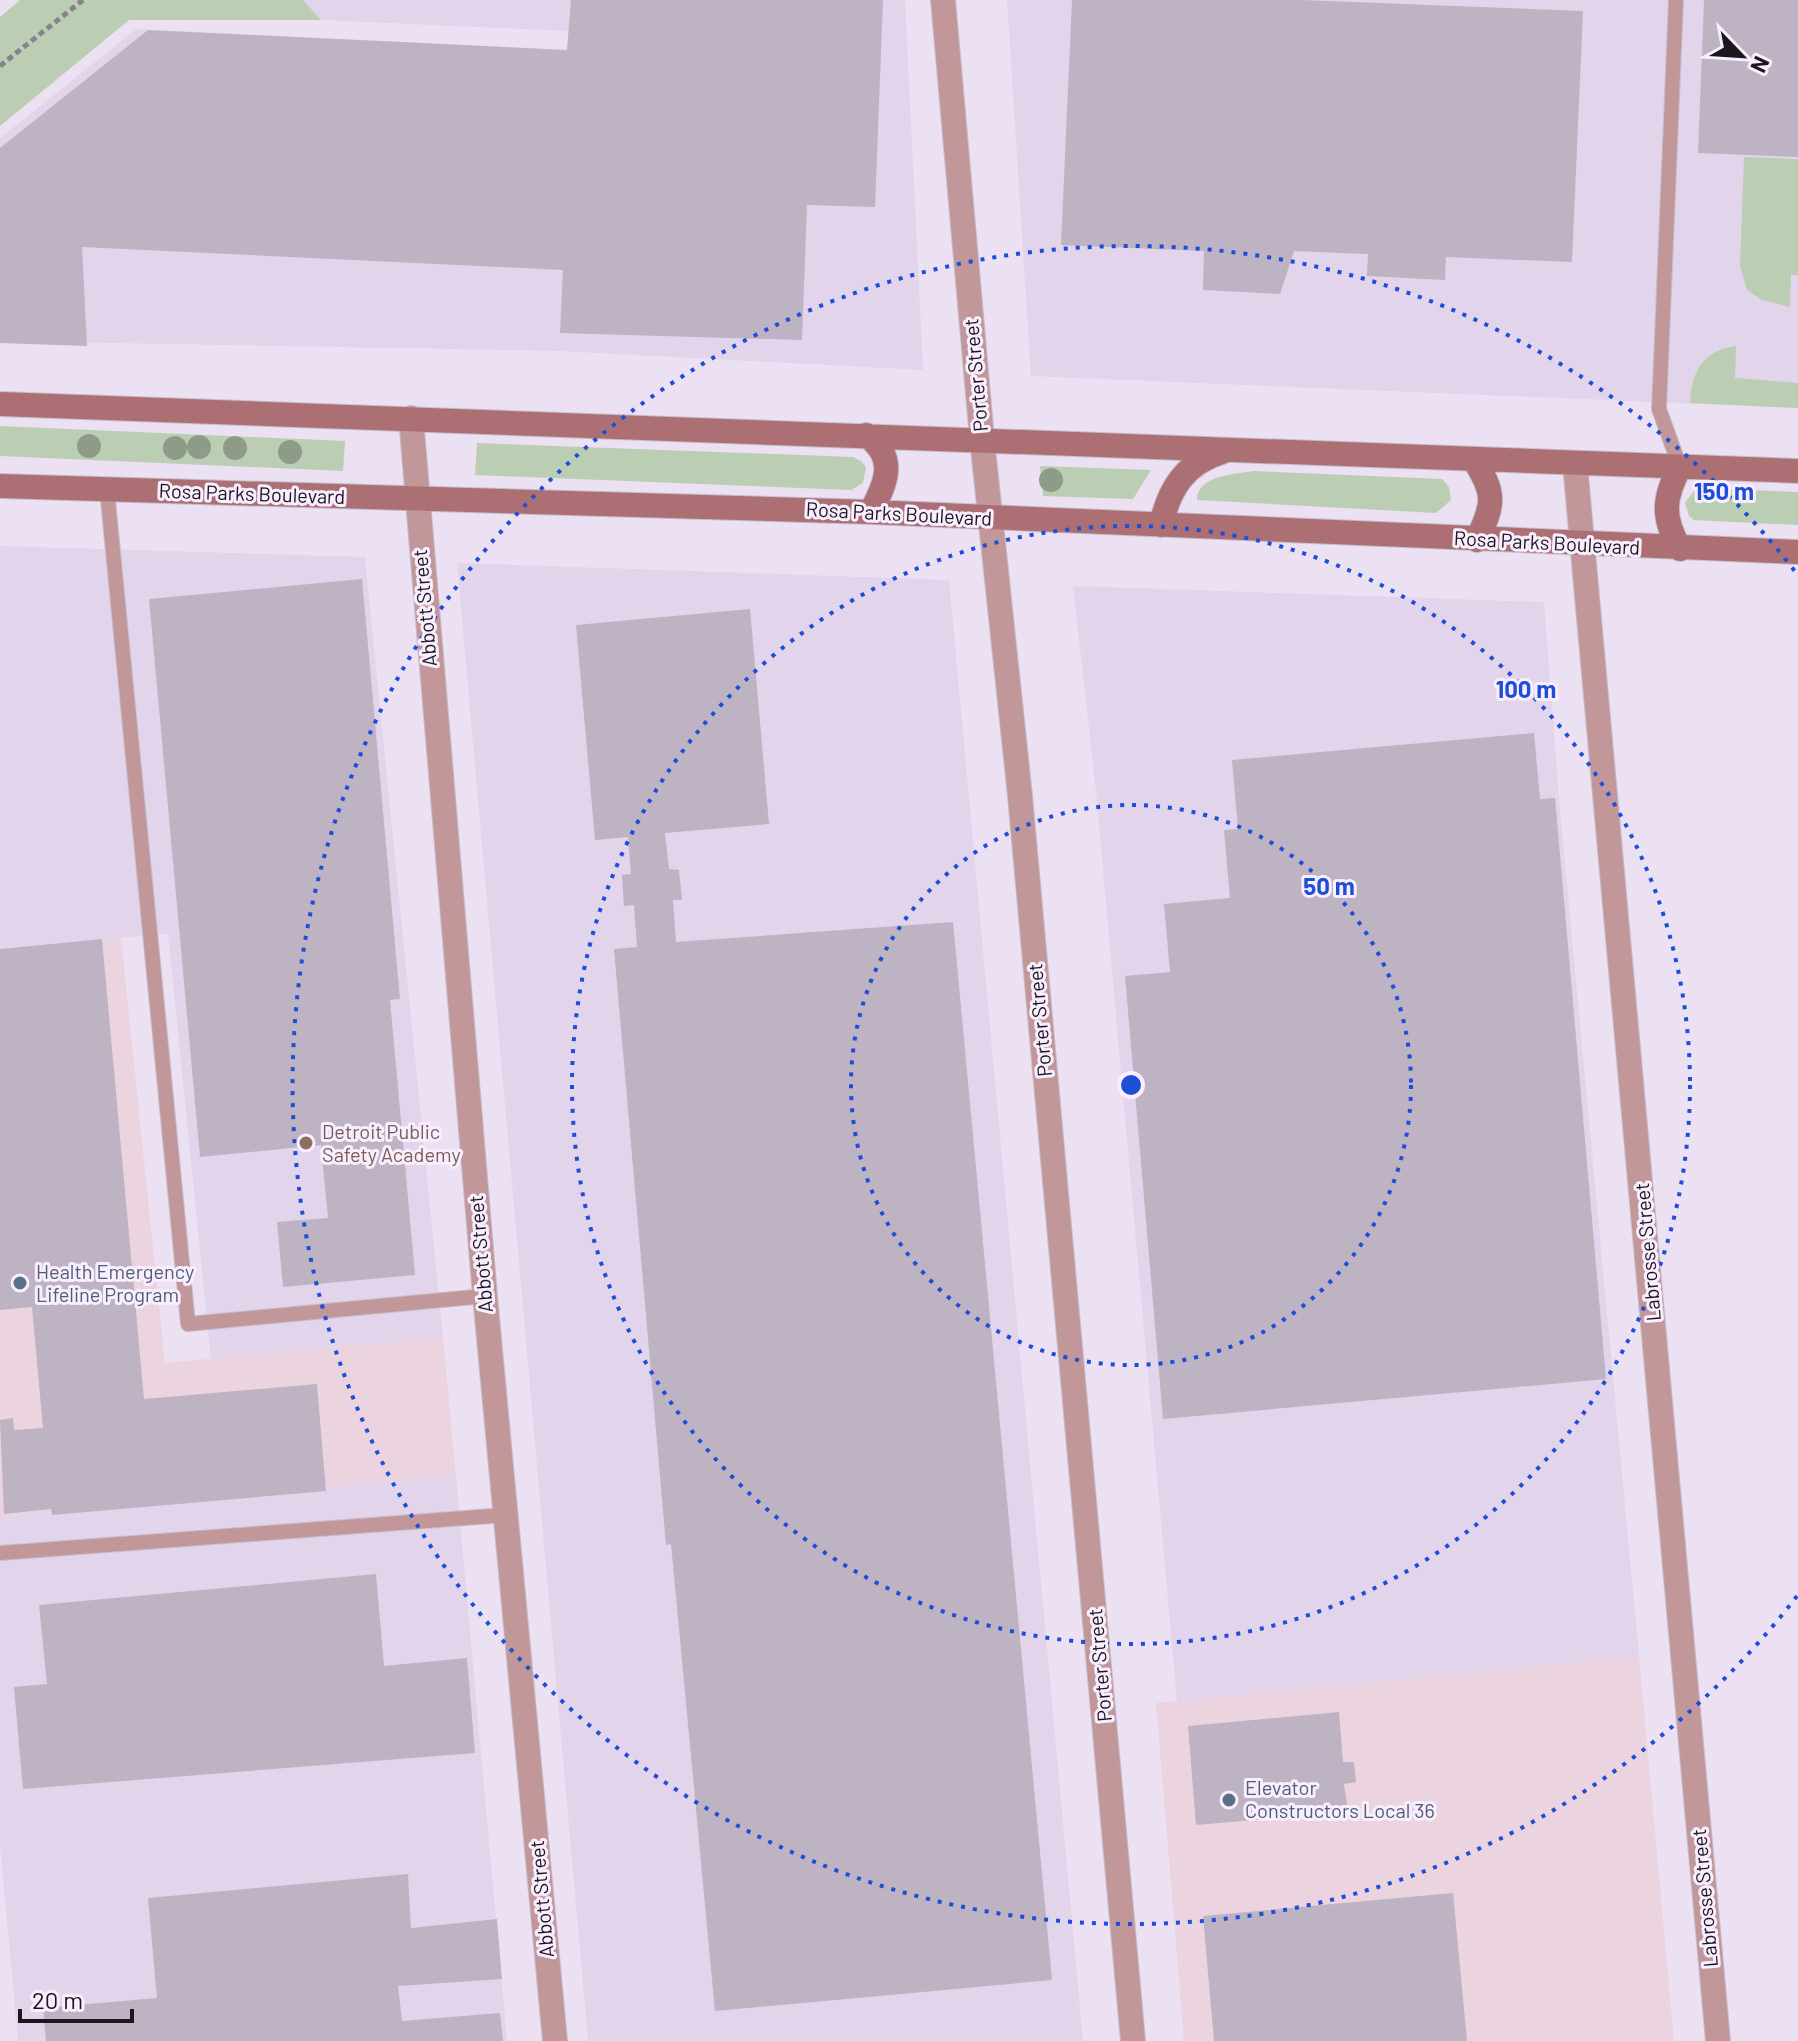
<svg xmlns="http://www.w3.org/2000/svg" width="1798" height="2041" font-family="Barlow,sans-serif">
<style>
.commercial{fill:#ebd4e0}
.built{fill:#e2d4eb}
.green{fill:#bbcdb3}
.building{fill:#bdb3c2}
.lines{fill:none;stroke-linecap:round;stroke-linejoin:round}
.service-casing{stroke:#c6bdcc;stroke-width:16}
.minor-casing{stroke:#c6bdcc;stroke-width:26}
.secondary-casing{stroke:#c6bdcc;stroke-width:26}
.path{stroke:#89828e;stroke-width:5;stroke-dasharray:6 4;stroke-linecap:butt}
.service{stroke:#c19799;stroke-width:14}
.minor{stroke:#c19799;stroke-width:24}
.secondary{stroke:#ac7074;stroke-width:24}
.tree{fill:#8e9b88}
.ring{fill:none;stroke:#1d4ed8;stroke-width:4;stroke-dasharray:4 8}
.education-dot{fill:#8d6e63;stroke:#f9eeff;stroke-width:3}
.service-dot{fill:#5c6f8a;stroke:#f9eeff;stroke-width:3}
.labels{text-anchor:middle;stroke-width:6;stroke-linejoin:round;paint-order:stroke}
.street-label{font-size:20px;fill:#1b171d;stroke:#f9eeff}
.education-label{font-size:20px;fill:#785e54;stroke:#f9eeff;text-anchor:start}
.service-label{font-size:20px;fill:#4e5e75;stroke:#f9eeff;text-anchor:start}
.centre{fill:#1d4ed8;stroke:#f9eeff;stroke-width:4}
.ring-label{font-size:24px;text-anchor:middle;font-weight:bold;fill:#1d4ed8;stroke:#f9eeff;stroke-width:6;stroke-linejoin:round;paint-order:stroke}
</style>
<rect width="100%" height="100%" fill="#ebe1f2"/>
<path class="commercial" d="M121,938L165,1363L443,1337L456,1476L0,1517V948Z
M1639,1656L1674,2041H1184L1156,1703Z"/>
<path class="built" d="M303,0H905L923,370L560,351L0,341V138L136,29L568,50V31L321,20Z
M1007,0H1798V408L1031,376Z
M0,546L365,557L443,1337L211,1359L168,934L0,948Z
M457,563L949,580L1083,2041H588Z
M1073,586L1544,602L1559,798L1639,1656L1177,1701L1096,791Z
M456,1476L507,2041H18L0,1844V1517Z"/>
<path class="green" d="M20,0H303L321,20H129L0,126V17Z
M1744,157L1798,159V275H1791L1790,307L1762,300L1747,290L1740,266Z
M1736,346L1735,378L1798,383V408L1690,403C1692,371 1702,351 1736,346Z
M0,426L345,441L343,471L0,456Z
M477,443L853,457L861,461L866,467L863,483L851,490L475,475Z
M1040,466L1151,470L1133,499L1043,496Z
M1254,471L1442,479L1449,487L1451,500L1436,513L1197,500C1197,475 1236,474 1254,471Z
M1705,488L1798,492V525L1694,520L1689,516L1685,503L1693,492Z"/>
<path class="building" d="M571,0H883L875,207L807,205L802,340L560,333L563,270L82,247L87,346L0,343V148L148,30L567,50Z
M1072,0H1302L1583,11L1572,262L1446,257L1445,280L1367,276L1368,254L1294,251L1280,294L1203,290L1204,251L1061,245Z
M1704,0H1798V157L1698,153Z
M362,579L400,999L390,1000L415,1275L283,1287L277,1222L328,1218L321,1145L200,1157L149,599Z
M750,609L769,824L665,833L669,869L679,870L682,900H673L676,942L953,922L1052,1980L715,2011L671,1544L666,1545L614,949L637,947L634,905L624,906L622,875L631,874L628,837L595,840L576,625Z
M1534,733L1540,799L1555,798L1606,1379L1163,1419L1125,976L1170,972L1164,904L1230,898L1224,830L1238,829L1232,760Z
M102,939L144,1399L317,1384L326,1491L52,1515L51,1509L4,1514L0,1420L13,1418L14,1430L43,1428L32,1307L0,1310V949Z
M376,1574L384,1666L467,1658L475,1753L23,1789L14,1687L47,1684L39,1605Z
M1339,1712L1343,1762H1354L1356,1782L1344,1784L1348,1812L1196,1825L1188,1726Z
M408,1874L411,1928L497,1919L502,1979L398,1986L402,2021L500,2013L503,2041H46L43,2008L157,1998L148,1898Z
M1453,1893L1467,2041H1214L1203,1916Z"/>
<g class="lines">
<g class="service-casing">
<path id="service" d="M1676,0L1659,409L1680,467
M107,490L188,1324L485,1296
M0,1553L505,1515"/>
</g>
<g class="minor-casing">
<path id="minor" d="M943,0L982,439L1020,796L1133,2041
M411,418L485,1296L555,2041
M1575,464L1718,2041"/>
</g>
<g class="secondary-casing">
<path id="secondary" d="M0,404L1798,471
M866,435C898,458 886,482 871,512
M1474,460C1496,494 1494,504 1477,540
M1680,467C1663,498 1662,518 1680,549
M0,486L871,512L1798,552
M1161,525C1169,489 1185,463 1222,452"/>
</g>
<path class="path" d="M0,66L83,0"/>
<use href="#service" class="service"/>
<use href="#minor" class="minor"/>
<use href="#secondary" class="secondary"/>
</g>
<g class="tree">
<circle cx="89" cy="446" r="12"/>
<circle cx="199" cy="447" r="12"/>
<circle cx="175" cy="448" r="12"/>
<circle cx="235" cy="448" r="12"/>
<circle cx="290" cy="452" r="12"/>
<circle cx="1051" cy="480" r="12"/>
</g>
<g class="ring">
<circle cx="1131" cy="1085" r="280"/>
<circle cx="1131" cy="1085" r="559"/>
<path d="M1797 1596A839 839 0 1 1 1797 574"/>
</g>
<circle class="education-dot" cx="306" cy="1143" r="8"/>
<g class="service-dot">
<circle cx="20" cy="1283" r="8"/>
<circle cx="1229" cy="1800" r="8"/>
</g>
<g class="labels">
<g class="street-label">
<text transform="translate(976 375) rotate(-95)" y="7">Porter Street</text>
<text transform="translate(252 494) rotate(2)" y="7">Rosa Parks Boulevard</text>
<text transform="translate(899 514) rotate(3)" y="7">Rosa Parks Boulevard</text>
<text transform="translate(1547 543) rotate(3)" y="7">Rosa Parks Boulevard</text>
<text transform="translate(425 608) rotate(-95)" y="7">Abbott Street</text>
<text transform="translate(1040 1020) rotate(-95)" y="7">Porter Street</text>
<text transform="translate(1648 1252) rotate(-95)" y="7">Labrosse Street</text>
<text transform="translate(481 1254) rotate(-95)" y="7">Abbott Street</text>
<text transform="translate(1100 1665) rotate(-95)" y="7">Porter Street</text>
<text transform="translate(1705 1898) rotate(-95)" y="7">Labrosse Street</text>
<text transform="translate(542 1899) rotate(-95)" y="7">Abbott Street</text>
</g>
<g class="education-label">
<text x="322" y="1139">Detroit Public<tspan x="322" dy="23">Safety Academy</tspan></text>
</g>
<g class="service-label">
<text x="36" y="1279">Health Emergency<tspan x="36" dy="23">Lifeline Program</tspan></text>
<text x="1245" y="1795">Elevator<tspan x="1245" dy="23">Constructors Local 36</tspan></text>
</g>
</g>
<circle cx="1131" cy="1085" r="12" class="centre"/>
<g class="ring-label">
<text x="1724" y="500">150 m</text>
<text x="1526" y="698">100 m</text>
<text x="1329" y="895">50 m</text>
</g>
<g transform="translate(1742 56) rotate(115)" stroke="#f9eeff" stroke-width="6" paint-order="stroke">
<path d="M0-6L14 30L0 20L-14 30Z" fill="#1b171d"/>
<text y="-12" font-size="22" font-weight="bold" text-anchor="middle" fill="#1b171d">N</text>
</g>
<path d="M20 2009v12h112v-12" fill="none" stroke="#1b171d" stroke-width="4"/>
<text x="32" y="2009" font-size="24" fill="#1b171d" stroke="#f9eeff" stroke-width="6" paint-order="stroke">20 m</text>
</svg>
